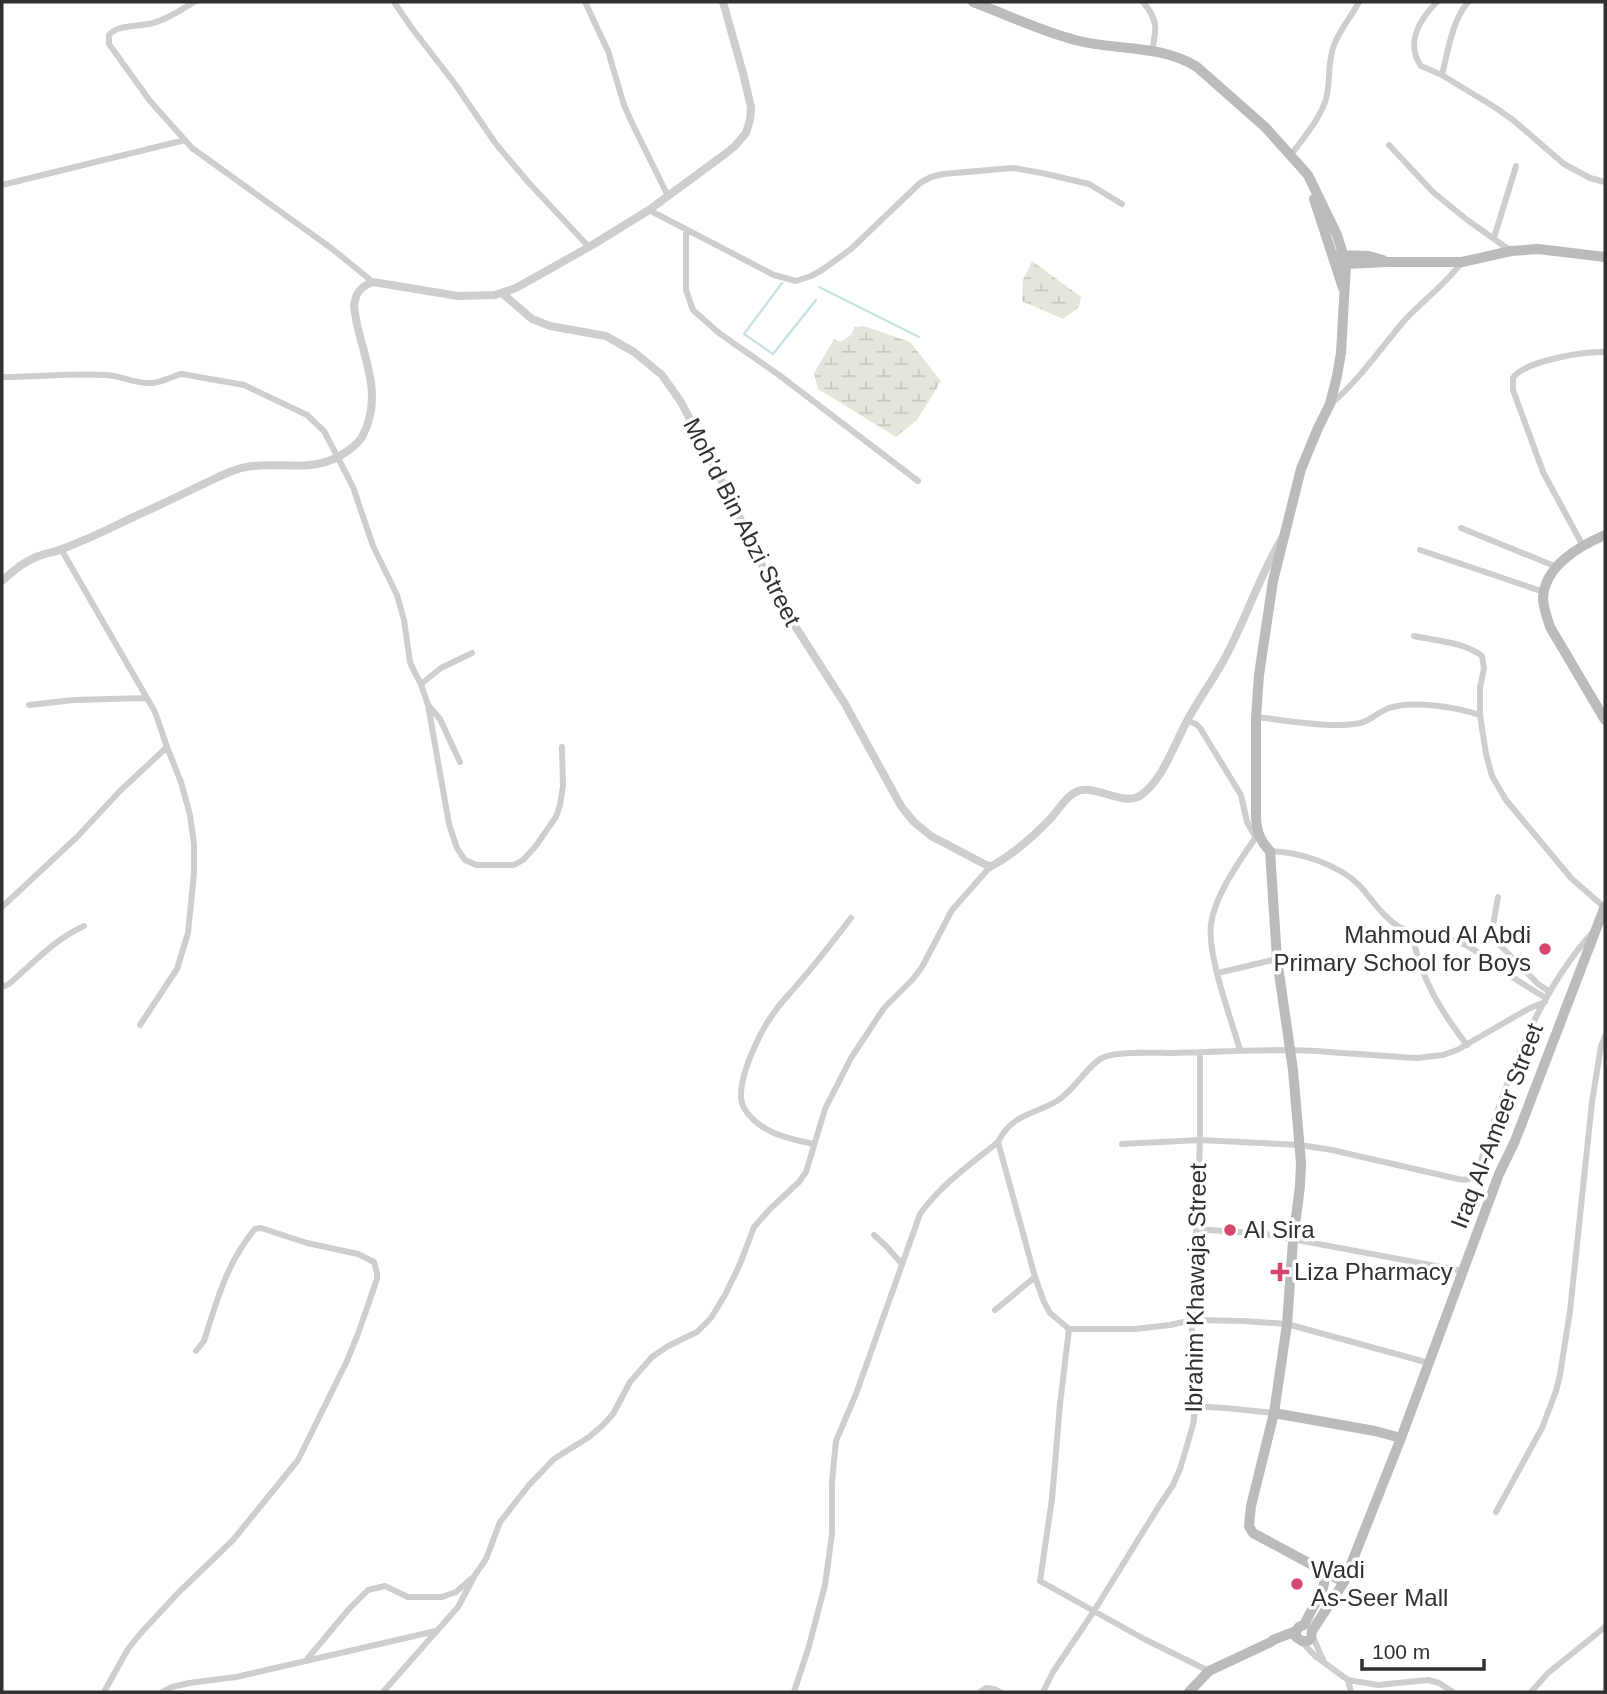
<svg xmlns="http://www.w3.org/2000/svg" width="1607" height="1694" font-family="Helvetica,sans-serif">
<style>
.wetland{fill:url(#wetland-marsh)}
.lines{fill:none;stroke-linecap:round;stroke-linejoin:round}
.stream{stroke:#cae1e6;stroke-width:2.5}
.minor{stroke:#cecece;stroke-width:6}
.tertiary{stroke:#cecece;stroke-width:8}
.secondary{stroke:#bbb;stroke-width:10}
.poi-dot{fill:#d5466c;stroke:#fff;stroke-width:2.5}
.labels{text-anchor:middle;stroke-width:7;stroke-linejoin:round;paint-order:stroke}
.street-label{font-size:24px;fill:#313131;stroke:#fff}
.poi-label{font-size:24px;fill:#313131;stroke:#fff;text-anchor:start}
</style>
<defs>
<pattern id="wetland-marsh" width="20" height="14" patternUnits="userSpaceOnUse" patternTransform="scale(1.75)"><rect width="20" height="14" fill="#e3e7db"/><path d="M1 5h8M5 5V1M11 12h8M15 12V8" fill="none" stroke="#c3c7bc"/></pattern>
</defs>
<rect width="100%" height="100%" fill="#fff"/>
<path class="wetland" d="M1032,261L1081,297L1079,307L1063,319L1022,301L1023,280Z
M864,326L910,342L941,381L917,420L896,437L818,389L814,373L834,339L840,342L850,336L855,327Z"/>
<g class="lines">
<path class="stream" d="M782,283L744,334L773,354L816,300
M819,287L919,337"/>
<path class="minor" d="M194,2C181,10 168,19 153,23C139,27 118,24 109,35V44L150,101L192,148L331,248L373,282
M394,2L411,27L455,84L496,144L528,182L589,247
M585,2L608,51L624,105L632,123L668,196
M1143,2C1158,20 1157,28 1152,50
M1437,2C1420,19 1405,43 1421,66L1442,75L1496,108L1513,120L1564,164L1590,178L1605,182
M1442,75C1448,51 1452,21 1468,2
M1389,145L1433,192L1466,219L1511,251
M1291,155C1303,138 1320,119 1326,99C1331,81 1327,63 1334,45C1340,29 1351,17 1359,2
M2,185L185,140
M649,210L774,275L796,281L811,276L822,270L851,249L920,183L931,177L943,174L1013,168L1042,173L1089,184L1122,204
M686,230V290L693,310L719,333L779,375L918,481
M1494,238L1516,166
M2,377C36,377 74,373 107,375C122,376 136,384 151,383C162,383 171,376 182,374L244,385L307,415L324,431L353,487L373,546L397,595L404,620L410,662L415,673L421,684L428,705L449,824L457,848L465,860L476,865H514L523,860L535,847L556,817L560,805L563,786L562,747
M1332,403C1360,379 1380,349 1404,321C1423,300 1445,285 1462,262
M1461,528L1557,567
M1583,546L1543,472L1513,390V378C1524,361 1585,351 1605,352
M61,549L155,712L167,747L181,782L190,815L194,844V873L188,933L177,969L140,1025
M1420,550L1544,592
M1414,636C1436,641 1464,642 1482,656L1484,668L1480,688V715L1486,754L1492,776L1506,800L1571,878L1604,907
M421,684L441,668L472,653
M29,705L74,700L147,698
M428,705L440,719L460,762
M1256,717C1285,720 1332,729 1360,723C1370,721 1378,712 1389,708C1414,700 1455,707 1480,715
M1187,721L1196,724L1200,728L1241,795L1247,822L1256,838
M1270,851C1299,852 1338,864 1359,885C1372,899 1382,916 1399,927C1420,938 1445,935 1466,945C1477,951 1487,959 1497,966C1513,978 1529,988 1546,998
M1498,897L1492,931L1493,938L1538,984L1550,992
M2,907L77,837L120,791L167,747
M1412,932C1419,976 1440,1010 1467,1045
M1218,973L1277,959
M2,987L9,984C32,964 55,939 84,926
M1240,1050C1231,1018 1207,956 1211,924C1215,894 1241,859 1258,834
M814,1144C789,1139 759,1133 744,1108C732,1087 760,1032 773,1014C780,1003 789,995 797,985C816,964 833,941 851,918
M1122,1144L1200,1140L1300,1145L1332,1150L1458,1179C1468,1181 1473,1179 1478,1170C1504,1087 1533,1000 1591,934
M1196,1229L1265,1234L1463,1271
M874,1235L886,1246L902,1264
M995,1310L1035,1277
M1069,1329L1050,1313L1044,1302L1035,1277L998,1142C1012,1114 1033,1115 1057,1101C1075,1090 1088,1064 1104,1057C1119,1051 1155,1053 1172,1053C1211,1052 1250,1050 1289,1050C1332,1051 1374,1056 1417,1058L1443,1055L1457,1050L1528,1009L1545,1002
M1069,1329L1060,1404L1052,1499L1040,1581L1144,1639L1209,1671
M1069,1329H1135L1170,1325L1193,1320L1243,1321L1287,1324L1429,1363
M1193,1406L1225,1408L1274,1413
M1496,1512L1542,1428L1556,1391L1560,1375L1570,1311L1592,1102L1601,1046L1605,1036
M1312,1635L1323,1660
M1302,1642L1315,1656L1348,1680L1378,1685L1428,1680L1439,1683L1453,1692
M308,1658L349,1609L368,1590L385,1586L408,1597H442L456,1592L471,1579
M1348,1680L1351,1692
M104,1692L128,1649L140,1634L178,1593L233,1540L298,1460L347,1361L359,1331L377,1279V1273L374,1262L358,1254L307,1243L261,1228L255,1229C227,1262 217,1300 204,1341L196,1351
M162,1692L172,1687L189,1683L236,1677L436,1631
M383,1692L458,1607L475,1575L486,1559L500,1522L529,1485L554,1459L589,1437L603,1425L613,1414L630,1382L652,1357L668,1346L697,1332L711,1318L725,1295L740,1264L754,1227L770,1209L799,1182L806,1172L825,1109L851,1058L884,1008L913,979L922,967L952,910L990,867
M794,1692L809,1646L825,1585L832,1534V1482L836,1441L856,1394L920,1214C940,1185 971,1164 998,1142
M980,1692L986,1688L994,1689L1000,1692
M1043,1692L1053,1672L1094,1611L1159,1506L1173,1485L1180,1469L1193,1425C1197,1410 1190,1393 1190,1377L1200,1140V1052
M1531,1692L1548,1673L1605,1627"/>
<path class="tertiary" d="M503,294L532,319L550,326L606,336L634,352L662,375L681,402L702,442L755,548L772,590L845,704L901,806L914,822L931,836L990,867C1014,854 1034,836 1052,817C1059,809 1065,798 1074,793C1092,781 1123,808 1141,795C1162,781 1174,745 1186,723C1198,699 1215,678 1227,654C1247,616 1260,575 1282,538
M2,581C11,573 20,564 32,559C41,554 52,553 62,549C83,541 105,531 125,521C149,510 173,499 197,487C213,480 229,470 246,467C285,460 314,476 349,450C354,446 360,442 363,435C386,390 358,349 354,306C355,293 361,286 373,282L458,296L495,295L516,288L589,247L649,210L725,154L735,146L746,133L750,120L751,107L743,73L723,2"/>
<path class="secondary" d="M973,2C1008,15 1040,31 1075,40C1116,51 1160,44 1197,67L1265,127L1308,175L1337,235L1346,264L1341,353L1337,376L1330,404L1318,428L1301,469L1273,581L1259,675L1256,717V818C1257,832 1260,841 1270,851L1277,959L1293,1070L1301,1163L1300,1186L1293,1241L1287,1324L1274,1413L1251,1506L1249,1526L1253,1533L1344,1582
M1314,199L1343,288
M1339,255L1369,256L1383,260
M1336,266L1346,264L1387,262H1462L1511,251L1538,249L1605,257
M1605,535C1579,546 1543,567 1543,600C1544,609 1547,618 1550,627L1605,720
M1274,1413L1375,1431L1401,1438
M1326,1574L1323,1588L1304,1625C1298,1626 1295,1630 1296,1637L1302,1641H1308L1311,1638L1312,1631L1344,1582L1401,1438L1499,1174L1515,1141L1605,906
M1189,1692L1209,1671L1271,1642L1273,1640L1296,1631"/>
</g>
<g class="poi-dot">
<circle cx="1545" cy="949" r="7"/>
<circle cx="1230" cy="1230" r="7"/>
<path d="M1276.5 1261.5h7v7h7v7h-7v7h-7v-7h-7v-7h7z"/>
<circle cx="1297" cy="1584" r="7"/>
</g>
<g class="labels">
<g class="street-label">
<text transform="translate(742 522) rotate(63)" y="8">Moh’d Bin Abzi Street</text>
<text transform="translate(1497 1126) rotate(-69)" y="8">Iraq Al-Ameer Street</text>
<text transform="translate(1196 1288) rotate(-89)" y="8">Ibrahim Khawaja Street</text>
</g>
<g class="poi-label">
<text x="1531" y="943" text-anchor="end">Mahmoud Al Abdi<tspan x="1531" dy="28">Primary School for Boys</tspan></text>
<text x="1244" y="1238">Al Sira</text>
<text x="1294" y="1280">Liza Pharmacy</text>
<text x="1311" y="1578">Wadi<tspan x="1311" dy="28">As-Seer Mall</tspan></text>
</g>
</g>
<rect width="1607" height="1694" fill="none" stroke="#313131" stroke-width="7"/>
<path d="M1362 1659v10h122v-10" fill="none" stroke="#313131" stroke-width="3.5"/>
<text x="1372" y="1659" font-size="21" fill="#313131" stroke="#ffffff" stroke-width="5" paint-order="stroke">100 m</text>
</svg>
